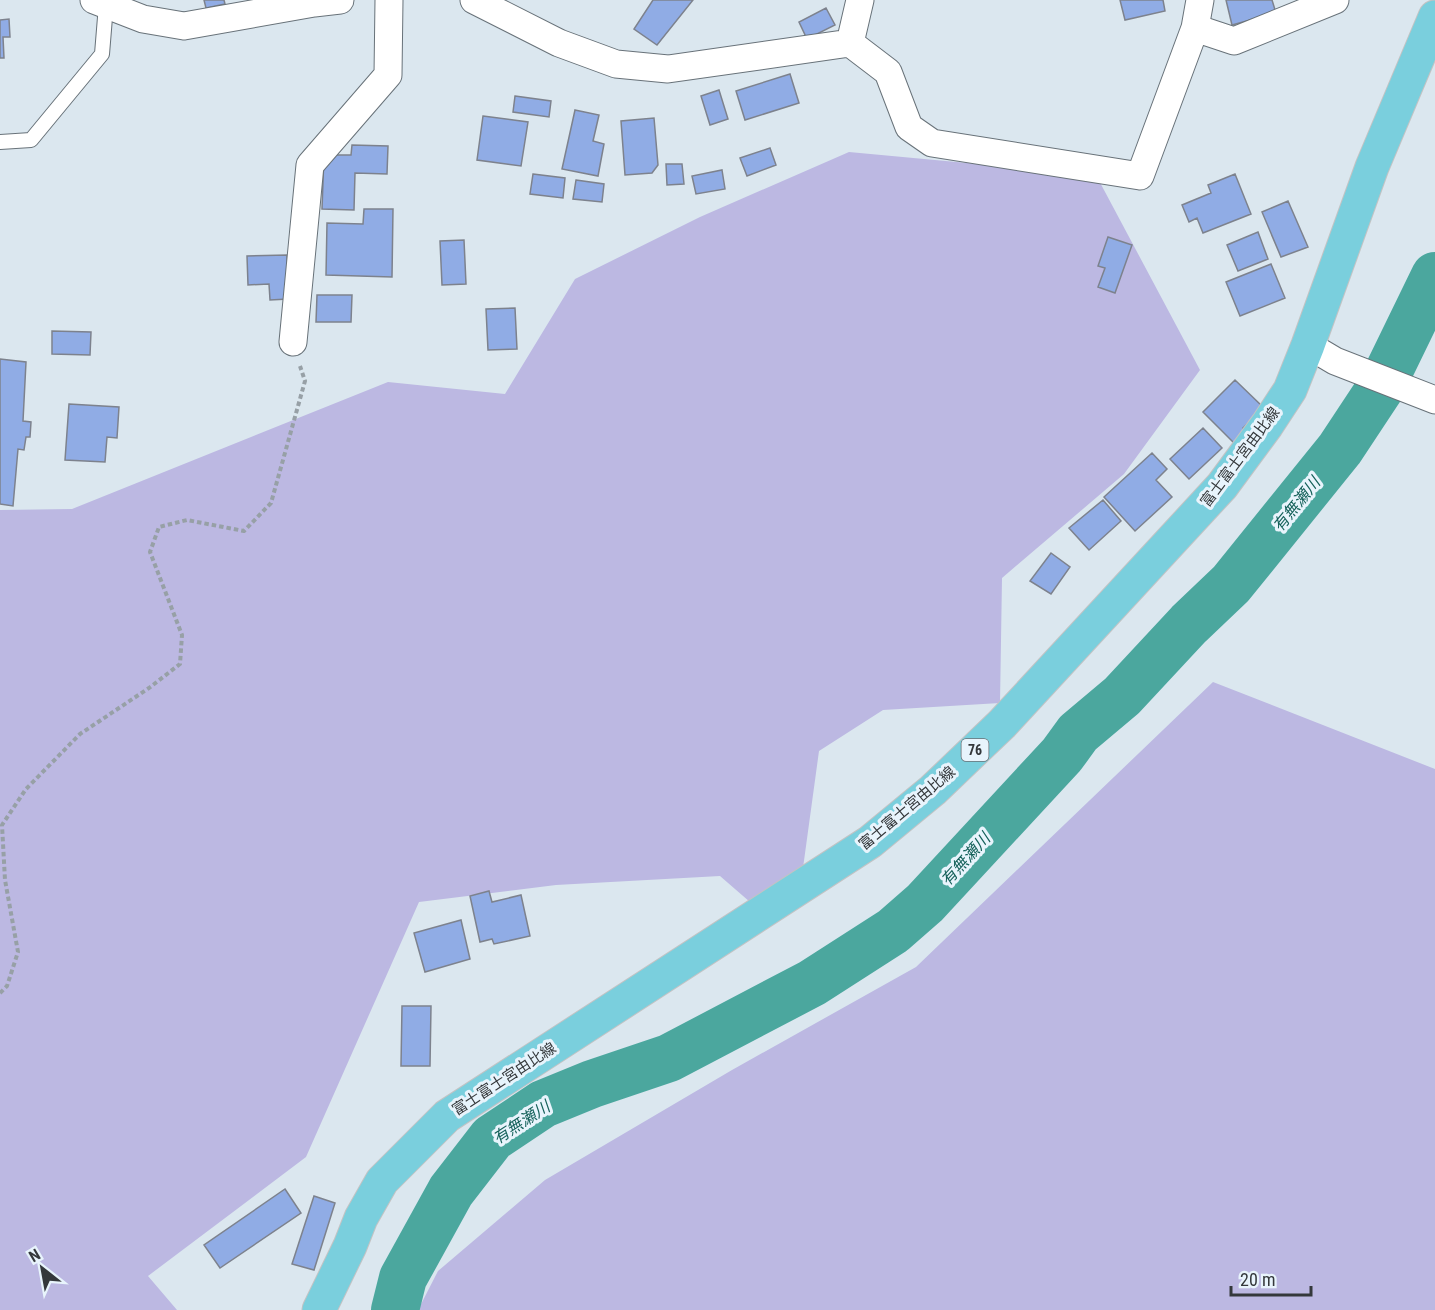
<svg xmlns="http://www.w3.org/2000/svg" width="1435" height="1310" font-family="'Roboto Condensed','Noto Sans JP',sans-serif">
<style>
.green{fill:#bcb8e2}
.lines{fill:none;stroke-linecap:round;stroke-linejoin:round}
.river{stroke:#4ba79e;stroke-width:48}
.building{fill:#90ace5;stroke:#7d828d;stroke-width:1.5}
.service-casing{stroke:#687279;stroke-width:16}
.minor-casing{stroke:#687279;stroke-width:29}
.primary-casing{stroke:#c2c3c4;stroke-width:35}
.path{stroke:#97a0a6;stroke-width:4;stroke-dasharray:4.5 3;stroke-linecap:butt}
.service{stroke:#fff;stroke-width:14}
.minor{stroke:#fff;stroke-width:27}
.primary{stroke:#7acfdd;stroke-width:33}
.labels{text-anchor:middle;stroke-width:6;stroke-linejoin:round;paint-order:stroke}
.shield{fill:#e8f4fc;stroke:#6a7075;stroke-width:1.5}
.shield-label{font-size:14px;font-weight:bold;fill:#34383b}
.street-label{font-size:15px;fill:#34383b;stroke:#e8f4fc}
.water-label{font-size:16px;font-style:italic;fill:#15615a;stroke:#e8f4fc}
</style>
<rect width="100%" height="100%" fill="#dbe7ef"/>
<path class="green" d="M849,152L1096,175L1200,370L1124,474L1002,578L1000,703L883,710L819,751L803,868L750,902L720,876L556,885L419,902L306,1157L148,1276L177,1310H0V510L72,509L388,382L505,394L575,279L700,217Z
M1213,682L1435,769V1310H418L438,1271L545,1180L732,1070L916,967Z"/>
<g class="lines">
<path class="river" d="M395,1310L403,1278L451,1191L492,1138L543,1104L592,1084L669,1058L812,983L893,931L925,903L1062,755L1078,733L1122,696L1189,624L1231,584L1340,449L1381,387L1435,276"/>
</g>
<path class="building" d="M204,0H224L225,4L206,8Z
M653,0H693L657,45L634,29Z
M1120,0H1163L1165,11L1125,20Z
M1226,0H1272L1276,13L1232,25Z
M826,8L835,25L807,39L799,22Z
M9,19L10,37H3L4,58H0V20Z
M790,74L799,103L745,120L736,91Z
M719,90L728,119L710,125L701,96Z
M515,96L551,101L549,117L513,112Z
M575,110L599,115L593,141L604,144L598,176L562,169Z
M483,116L528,122L521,166L477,160Z
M654,118L658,165L652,173L625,175L621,121Z
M352,145L388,146L387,174L355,173L354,210L322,209L324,155H351Z
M770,148L776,165L747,176L740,158Z
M666,164H682L684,184L667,185Z
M722,170L725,189L696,194L692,176Z
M533,174L565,178L563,198L530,194Z
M1235,174L1251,214L1203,233L1197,218L1189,222L1182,205L1211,193L1208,185Z
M576,180L604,184L602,202L573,199Z
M1288,201L1308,247L1281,257L1262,212Z
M364,209H393L392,277L326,275L327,223L363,224Z
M1258,232L1268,259L1238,271L1227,245Z
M1108,237L1132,245L1115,293L1098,287L1105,268L1098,266Z
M464,240L466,284L442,285L440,241Z
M287,255L288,299L270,300L269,284L248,285L247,256Z
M1271,264L1285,298L1240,316L1226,282Z
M317,295H352L351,322H316Z
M515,308L517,349L488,350L486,309Z
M52,331L91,332L90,355L52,354Z
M0,359L26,362L23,421L31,422L30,437H26L24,450L18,449L13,506L0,504Z
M1235,380L1264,408L1243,428L1248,433L1236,445L1203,412Z
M69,404L119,407L117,438L107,437L105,462L65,460Z
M1203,428L1222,448L1189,479L1170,459Z
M1152,453L1167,469L1156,480L1172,497L1135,531L1104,497Z
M1103,500L1121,521L1089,550L1069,528Z
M1051,553L1070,567L1051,594L1030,581Z
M489,891L492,902L521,895L530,936L494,944L492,939L480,942L470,896Z
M461,920L470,959L425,972L414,933Z
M402,1006H431L430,1066H401Z
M285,1189L301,1213L220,1268L204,1245Z
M314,1196L335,1203L314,1270L292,1264Z"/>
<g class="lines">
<g class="service-casing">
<path id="service" d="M0,142L31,140L102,54L106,5"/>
</g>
<g class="minor-casing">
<path id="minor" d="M94,0L143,19L184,26L314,3L340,0
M474,0L559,43L616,64L668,69L850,43L888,72L909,127L932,143L1140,176L1195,28L1200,0
M1195,28L1234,41L1335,0
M850,43L860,0
M293,342L310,165L388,75L389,0
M1308,345L1335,361L1435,400"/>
</g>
<g class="primary-casing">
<path id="primary" d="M319,1310L350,1246L361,1218L382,1181L447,1116L870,842L933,790L1002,724L1222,486L1267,425L1290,390L1308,345L1372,167L1435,17"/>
</g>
<path class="path" d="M0,993L7,986L18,952L5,880L2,825L26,789L80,734L149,688L180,664L182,635L150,552L159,527L187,520L244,531L271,503L305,381L300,366"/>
<use href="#service" class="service"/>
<use href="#minor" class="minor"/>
<use href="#primary" class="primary"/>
</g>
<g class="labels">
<rect class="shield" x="961.5" y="739" width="27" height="22" rx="4.5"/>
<g class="shield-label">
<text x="975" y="755">76</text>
</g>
<g class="street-label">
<text transform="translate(1240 457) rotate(-53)" y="5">富士富士宮由比線</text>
<text transform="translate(907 808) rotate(-40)" y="5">富士富士宮由比線</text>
<text transform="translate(504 1079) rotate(-33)" y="5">富士富士宮由比線</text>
</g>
<g class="water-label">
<text transform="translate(1296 504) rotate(-51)" y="6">有無瀬川</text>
<text transform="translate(965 859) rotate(-48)" y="6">有無瀬川</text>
<text transform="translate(521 1122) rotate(-33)" y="6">有無瀬川</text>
</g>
</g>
<g transform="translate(42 1268) rotate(329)" stroke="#e8f4fc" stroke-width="4.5" paint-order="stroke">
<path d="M0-4.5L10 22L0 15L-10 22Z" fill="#34383b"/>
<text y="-9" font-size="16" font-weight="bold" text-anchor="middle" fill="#34383b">N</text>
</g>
<path d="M1231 1286v9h80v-9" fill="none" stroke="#34383b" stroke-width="3"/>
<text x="1240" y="1286" font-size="18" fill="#34383b" stroke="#e8f4fc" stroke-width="4.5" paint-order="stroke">20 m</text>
</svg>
